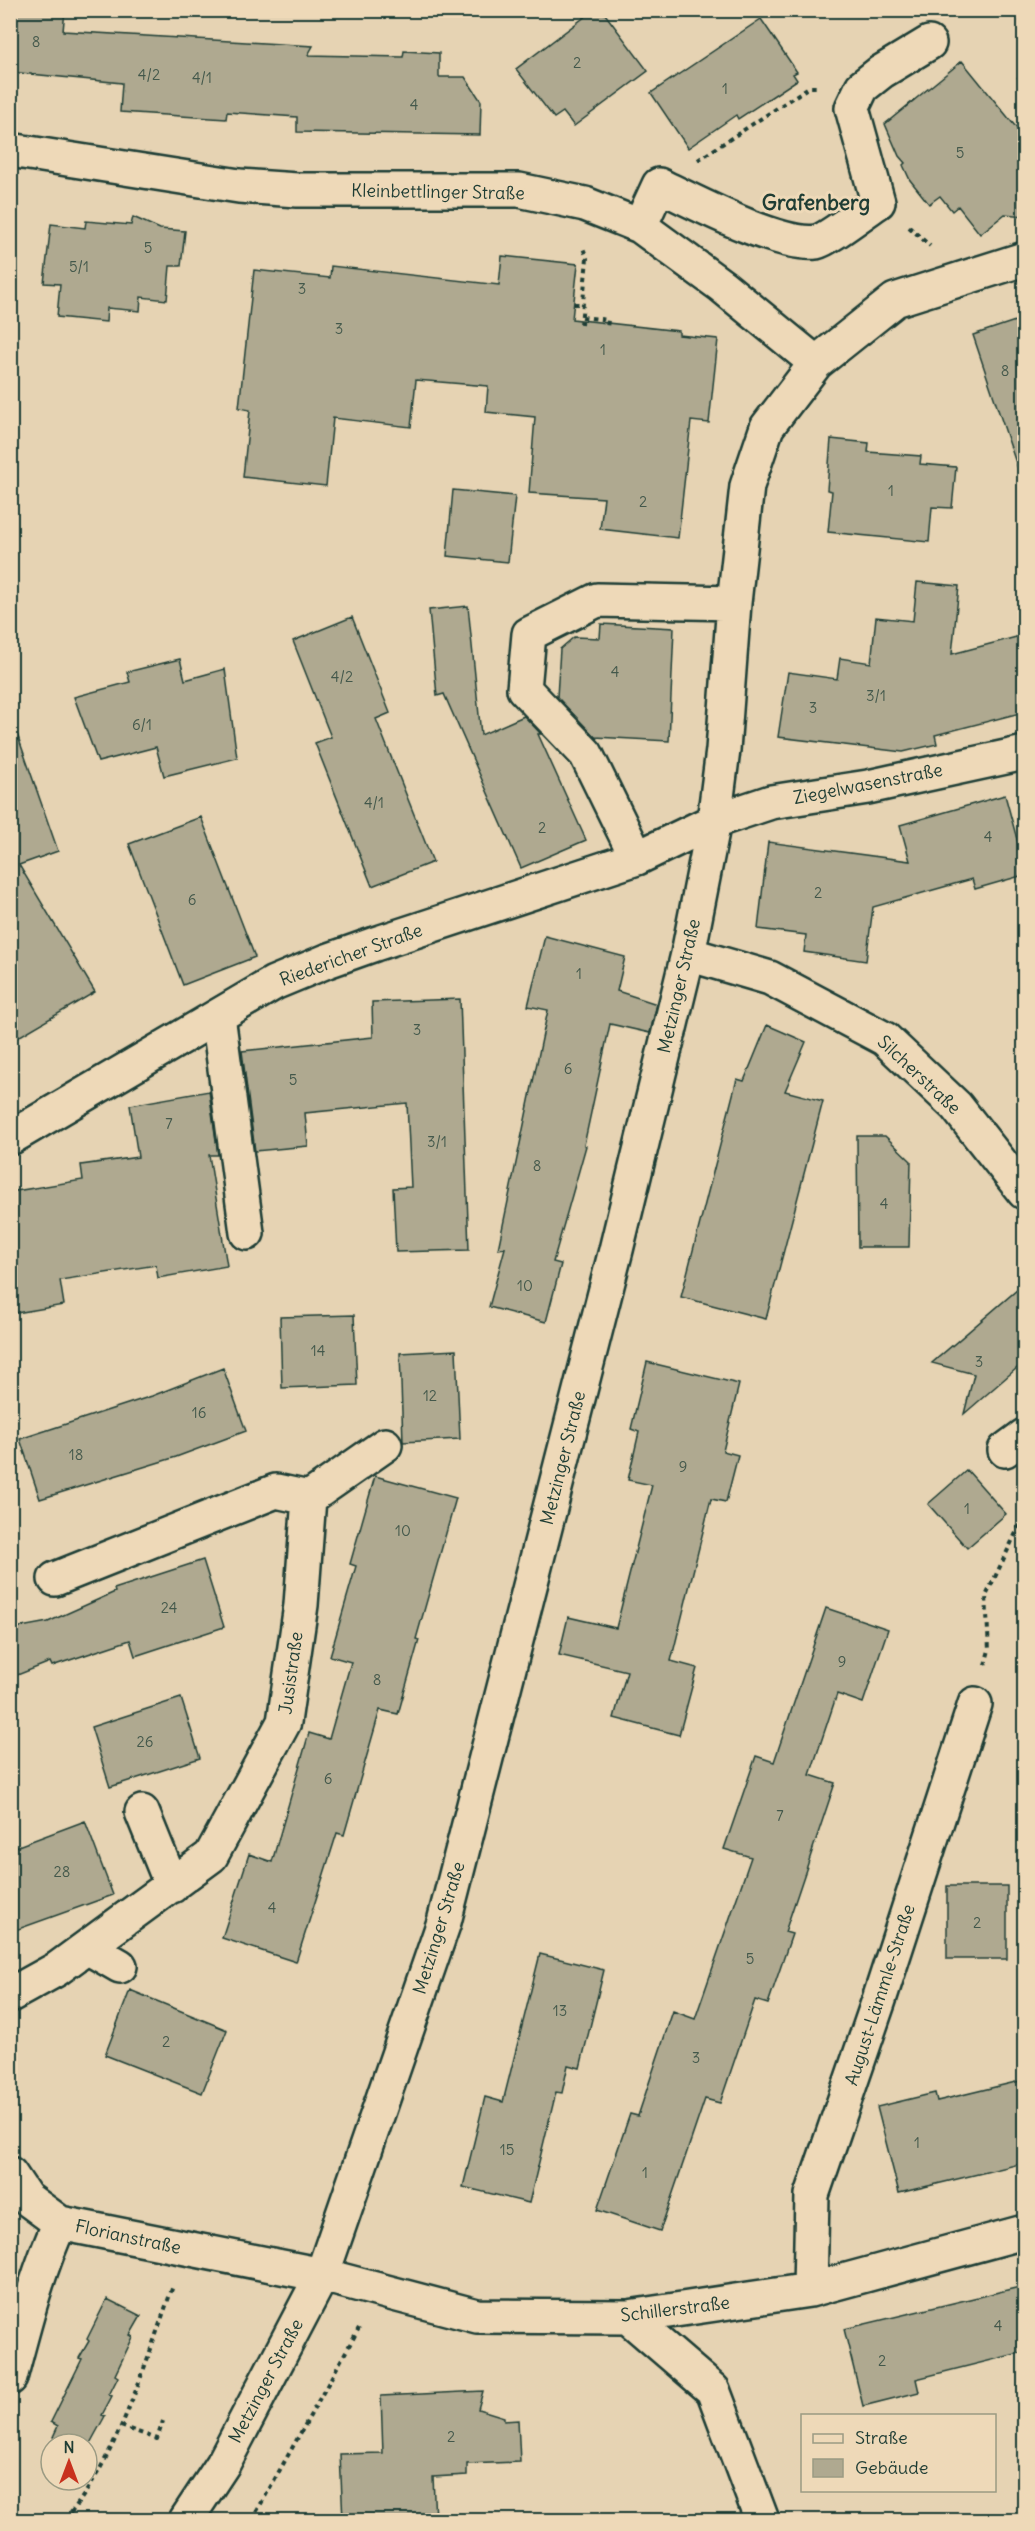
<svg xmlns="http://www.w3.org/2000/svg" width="1035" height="2531" font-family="Delius,sans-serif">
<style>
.building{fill:#afa990;stroke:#1f3d34;stroke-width:1.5}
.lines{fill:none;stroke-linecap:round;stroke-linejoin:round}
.minor-casing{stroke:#1f3d34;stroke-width:38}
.path{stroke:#1f3d34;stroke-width:4;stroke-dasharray:4.5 4.5;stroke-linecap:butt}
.minor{stroke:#eed9b8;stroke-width:33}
.labels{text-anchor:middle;stroke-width:6;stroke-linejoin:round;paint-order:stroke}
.number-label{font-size:15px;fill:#43584b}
.street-label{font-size:18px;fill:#1f3d34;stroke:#eed9b8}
.quarter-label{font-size:21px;font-weight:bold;fill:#1f3d34;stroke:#eed9b8}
</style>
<rect width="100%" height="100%" fill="#e6d3b3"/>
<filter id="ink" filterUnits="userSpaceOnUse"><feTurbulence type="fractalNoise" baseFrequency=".0167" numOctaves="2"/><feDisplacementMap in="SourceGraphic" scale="12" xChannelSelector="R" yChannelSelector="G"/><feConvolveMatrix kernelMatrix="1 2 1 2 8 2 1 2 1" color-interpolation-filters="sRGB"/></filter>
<g filter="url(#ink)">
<path class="building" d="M10,10H65L63,31L313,46L308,55L403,57L404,51L439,53V77H465L481,101L480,135L297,132V117L227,112L226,119L120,112L122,83L10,72Z
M594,10H602L648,71L574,126L563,112L554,118L516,69Z
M761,19L797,72L793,74L797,80L738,119L736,115L688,148L651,93Z
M962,61L1024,137V216L1005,214L980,234L958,206L952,211L940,196L929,204L910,180L903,165L905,163L899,156L885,124Z
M133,217L160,229L185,231L181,266H170L167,300L141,297L140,311L107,308L106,322L57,317L60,284L44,283L51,224L85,228L86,221L131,225Z
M502,256L578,264L572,319L679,331V335L718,339L709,423L691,421L678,538L600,529L604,498L529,493L535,417L486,412L488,386L416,380L411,427L333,418L326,486L243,477L250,410L239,408L254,270L330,278L331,266L499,285Z
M1024,318V468L1018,469L973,335Z
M831,439L869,443L868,452L921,456L920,464L956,467L952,508L932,507L929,542L828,532L832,491L827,490Z
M453,490L515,496L508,562L447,556Z
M917,582L959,586L952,654L1024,635V712L935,735L937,744L903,752L778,737L788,672L837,679L840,658L871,663L876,617L913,621Z
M468,606L481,735L524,716L541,734H538L586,840L521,868L444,694L437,696L429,610Z
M352,617L390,713L376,719L433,862L372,886L315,743L331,737L293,641Z
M601,624L674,628L669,741L595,737L557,697L560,649L574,637L600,638Z
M180,659L185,680L225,669L237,758L164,776L156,747L98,762L74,697L130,682L127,672Z
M16,731L58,851L19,865L95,992L10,1042V732Z
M1005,795L1024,865V875L975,889L972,879L873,907L866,961L804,952L806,935L758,929L768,842L910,861L900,825Z
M201,817L255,957L183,985L129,844Z
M545,936L625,957L617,991L657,1004L650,1033L610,1024L584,1145L586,1146L553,1262L561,1264L546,1322L489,1307L505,1248L498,1249L548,1010L528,1006Z
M460,999L469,1250L396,1252L393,1188L411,1187L407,1103L305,1113L308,1146L255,1151L242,1051L373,1037L372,1002Z
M767,1025L806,1042L785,1091L823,1101L766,1319L681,1297L737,1079L744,1081Z
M209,1091L218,1155H209L227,1266L158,1278L156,1265L60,1280L64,1305L10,1314V1192L83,1180L81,1165L138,1157L130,1105Z
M857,1136H885L911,1161L909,1247H858Z
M1024,1284V1362L964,1414L974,1374L932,1363Z
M354,1315L357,1385L282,1388L280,1317Z
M456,1350L460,1439L403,1442L400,1353Z
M647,1362L739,1384L723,1451L738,1455L726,1502L711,1499L671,1661L697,1668L679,1735L614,1718L627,1671L559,1655L568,1617L616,1628L652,1485L628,1480L639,1432L631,1429Z
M223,1368L246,1431L176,1457L40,1499L20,1439L152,1396Z
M967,1470L1006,1514L967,1548L928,1504Z
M375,1476L456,1498L416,1639L419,1640L398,1714L380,1710L344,1835L337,1833L296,1962L222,1938L249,1854L272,1862L309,1733L329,1739L351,1662L330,1656L356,1566L350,1564Z
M203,1560L224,1627L135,1656L130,1640L52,1666L50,1662L10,1678V1629L48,1622L115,1592L114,1589Z
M826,1608L888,1629L863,1703L837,1694L810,1775L835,1783L785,1932L792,1934L768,2004L755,2000L720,2103L705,2099L660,2231L597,2210L630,2114L638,2116L673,2011L695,2019L751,1857L724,1849L756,1756L774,1762Z
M181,1698L200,1758L110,1787L91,1727Z
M85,1821L113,1895L10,1932V1849Z
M947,1886H1007V1959H947Z
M540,1954L604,1970L580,2068L568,2065L562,2093L556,2092L529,2203L463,2187L485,2097L503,2102Z
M130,1990L227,2030L202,2093L105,2055Z
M1024,2080V2163L899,2193L877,2107L935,2093L937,2101Z
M1024,2286V2352L916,2379L919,2392L863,2406L844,2329Z
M107,2299L141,2316L130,2335L133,2337L115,2375L118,2377L109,2395L112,2396L102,2415L105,2416L87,2449V2444H68L53,2437L58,2426L51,2422L82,2359L79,2358L89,2341L87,2339Z
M483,2391L478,2409L504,2417V2421L518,2420L520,2462L467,2464V2475L433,2477L435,2520H343L340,2454L383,2453L381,2396Z"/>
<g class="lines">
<g class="minor-casing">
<path id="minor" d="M10,150L239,186L297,190H519L585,204L640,226L722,286L816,363
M640,226L659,185C694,202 780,247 816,242C827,240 866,210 878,202L852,108L862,87L881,72L929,43
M637,858L586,754L524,689L529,634L597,600L734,603
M688,954L770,978L885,1039L956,1106L1024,1192
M218,1016L247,1233
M10,1138L274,983L327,961L375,944L637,858L714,821L771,802L868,787L1024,753
M1005,1450L1024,1436
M309,1498L385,1445
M142,1812L172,1886
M87,1947L120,1966
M10,1995L57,1969L211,1856L284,1722L301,1605L309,1498L276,1491L55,1579
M10,2174L26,2198L60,2223
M810,2290L812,2195L879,2000L975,1704
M628,2317L713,2390L762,2520
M10,2378C24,2326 37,2272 60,2223L322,2275L477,2316L628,2317L810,2290L1024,2232
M186,2520L223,2464L322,2275L444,1922L616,1250L688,954L714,821L723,750L734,603L747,486L767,427L816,363L895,300L1024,259"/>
</g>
<path class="path" d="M1018,79L1024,73
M698,160L809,87H816
M909,227L930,246
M574,304H583
M582,317L608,320L607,328
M581,325L587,258L583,248
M985,1665L989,1650L986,1596L1024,1516
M121,2426L157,2439L163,2421
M65,2520C120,2454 144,2366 173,2286
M252,2520L359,2328"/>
<use href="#minor" class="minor"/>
</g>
</g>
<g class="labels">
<g class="number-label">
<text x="36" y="47">8</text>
<text x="577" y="68">2</text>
<text x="149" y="80">4/2</text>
<text x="202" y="83">4/1</text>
<text x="725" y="94">1</text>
<text x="414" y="110">4</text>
<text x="960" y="158">5</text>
<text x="148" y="253">5</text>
<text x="79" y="272">5/1</text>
<text x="302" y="294">3</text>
<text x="339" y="334">3</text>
<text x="603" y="355">1</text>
<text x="1005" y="376">8</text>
<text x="891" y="496">1</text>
<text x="643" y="507">2</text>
<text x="615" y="677">4</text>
<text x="342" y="682">4/2</text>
<text x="876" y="701">3/1</text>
<text x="813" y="713">3</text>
<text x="142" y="730">6/1</text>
<text x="374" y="808">4/1</text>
<text x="542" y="833">2</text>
<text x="988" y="842">4</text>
<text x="818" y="898">2</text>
<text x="192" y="905">6</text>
<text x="579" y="979">1</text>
<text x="417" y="1035">3</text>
<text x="568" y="1074">6</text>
<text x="293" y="1085">5</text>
<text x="169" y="1129">7</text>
<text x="437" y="1147">3/1</text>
<text x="537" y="1171">8</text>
<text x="884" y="1209">4</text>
<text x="525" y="1291">10</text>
<text x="318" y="1356">14</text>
<text x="979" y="1367">3</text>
<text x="430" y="1401">12</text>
<text x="199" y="1418">16</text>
<text x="76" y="1460">18</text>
<text x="683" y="1472">9</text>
<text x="967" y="1514">1</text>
<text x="403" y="1536">10</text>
<text x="169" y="1613">24</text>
<text x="842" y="1667">9</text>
<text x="377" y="1685">8</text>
<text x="145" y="1747">26</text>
<text x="328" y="1784">6</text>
<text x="780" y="1821">7</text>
<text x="62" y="1877">28</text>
<text x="272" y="1913">4</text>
<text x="977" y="1928">2</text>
<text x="750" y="1964">5</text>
<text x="560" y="2016">13</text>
<text x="166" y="2047">2</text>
<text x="696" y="2063">3</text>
<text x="917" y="2148">1</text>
<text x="507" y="2155">15</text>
<text x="645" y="2178">1</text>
<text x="998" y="2331">4</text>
<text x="882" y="2366">2</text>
<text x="451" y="2442">2</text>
</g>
<g class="street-label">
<text transform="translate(438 192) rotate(1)" y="6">Kleinbettlinger Straße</text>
<text transform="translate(868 784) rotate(-11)" y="6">Ziegelwasenstraße</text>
<text transform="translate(351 955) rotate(-20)" y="6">Riedericher Straße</text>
<text transform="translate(679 986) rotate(-77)" y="6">Metzinger Straße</text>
<text transform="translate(919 1075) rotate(43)" y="6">Silcherstraße</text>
<text transform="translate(563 1458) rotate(-76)" y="6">Metzinger Straße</text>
<text transform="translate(291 1673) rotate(-82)" y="6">Jusistraße</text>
<text transform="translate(439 1928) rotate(-73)" y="6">Metzinger Straße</text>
<text transform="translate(880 1995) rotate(-72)" y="6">August-Lämmle-Straße</text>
<text transform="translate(128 2237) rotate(12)" y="6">Florianstraße</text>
<text transform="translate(675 2309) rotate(-7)" y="6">Schillerstraße</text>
<text transform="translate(266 2381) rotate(-62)" y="6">Metzinger Straße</text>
</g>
<g class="quarter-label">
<text x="816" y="210">Grafenberg</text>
</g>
</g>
<rect width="1035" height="2531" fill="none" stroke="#eed9b8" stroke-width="36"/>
<rect x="18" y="18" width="999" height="2495" fill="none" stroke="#1f3d34" stroke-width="2" filter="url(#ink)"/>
<rect x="801" y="2414" width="195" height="78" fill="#eed9b8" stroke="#9b9b83" stroke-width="1.5"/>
<rect x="813" y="2434" width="30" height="9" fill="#eed9b8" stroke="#9b9b83" stroke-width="1.5"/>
<text x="855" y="2444" font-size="18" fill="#1f3d34">Straße</text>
<rect x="813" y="2459" width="30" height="18" fill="#afa990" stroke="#9b9b83" stroke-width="1.5"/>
<text x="855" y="2474" font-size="18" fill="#1f3d34">Gebäude</text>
<g transform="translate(69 2462)"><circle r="28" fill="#eed9b8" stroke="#9b9b83" stroke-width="1.5"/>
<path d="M0-4.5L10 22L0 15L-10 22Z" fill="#c8321e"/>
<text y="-9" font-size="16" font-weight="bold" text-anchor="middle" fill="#1f3d34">N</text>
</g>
</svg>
